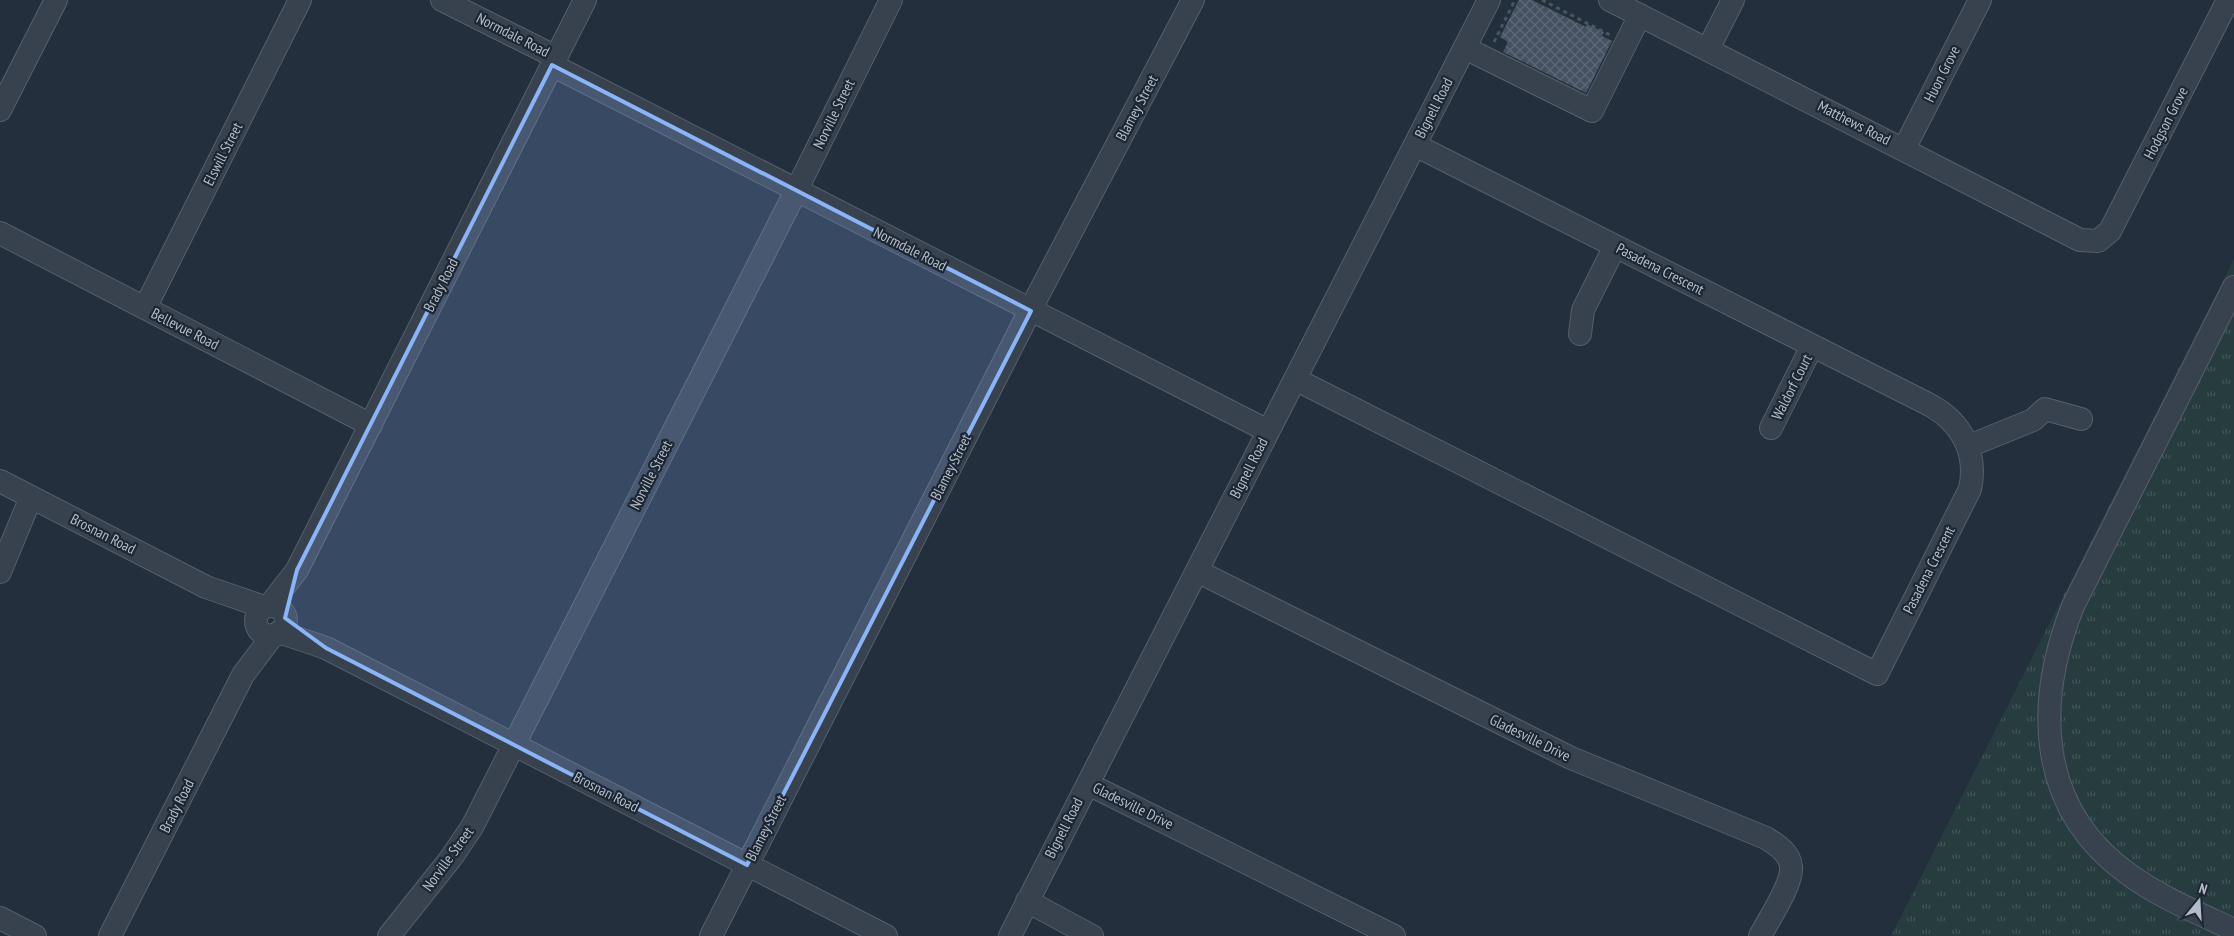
<svg xmlns="http://www.w3.org/2000/svg" width="2234" height="936" font-family="'PT Sans Narrow',sans-serif">
<style>
.grass{fill:url(#grass-tufts)}
.building{fill:url(#building-cross-hatch)}
.lines{fill:none;stroke-linecap:round;stroke-linejoin:round}
.minor-casing{stroke:#565f6c;stroke-width:24}
.path{stroke:#44595c;stroke-width:3;stroke-dasharray:4 4;stroke-linecap:butt}
.minor{stroke:#38414e;stroke-width:22}
.marked{fill:#8ab4f8;fill-opacity:0.2;stroke:#8ab4f8;stroke-width:4;stroke-linejoin:round}
.labels{text-anchor:middle;stroke-width:4.5;stroke-linejoin:round;paint-order:stroke}
.street-label{font-size:15px;fill:#b4bcc9;stroke:#1d2633}
</style>
<defs>
<pattern id="grass-tufts" width="24" height="20" patternUnits="userSpaceOnUse" patternTransform="scale(1.25)"><rect width="24" height="20" fill="#263c3f"/><path d="M3 7l-1-3M5 7V3M7 7l1-3M15 17l-1-3M17 17v-4M19 17l1-3" fill="none" stroke="#435659"/></pattern>
<pattern id="building-cross-hatch" width="8" height="8" patternUnits="userSpaceOnUse" patternTransform="scale(1.25)"><rect width="8" height="8" fill="#455162"/><path d="M0 0l8 8M0 8l8-8" fill="none" stroke="#5d6877"/></pattern>
</defs>
<rect width="100%" height="100%" fill="#242f3e"/>
<path class="grass" d="M2234,259V936H1891Z"/>
<path class="building" d="M1519,0H1532L1586,27L1587,24L1604,32L1602,36L1612,41L1586,93L1503,52L1508,42L1500,37Z"/>
<g class="lines">
<g class="minor-casing">
<path id="minor" d="M442,0L556,57
M1610,0L2080,240L2098,241L2110,231L2228,0
M1465,48L1592,111L1640,15
M1708,49L1733,0
M552,65L1268,431
M0,110L56,0
M1904,149L1980,0
M0,233L371,425
M2234,287L2073,606C2035,702 2036,807 2127,873C2159,897 2198,913 2234,930
M145,308L300,0
M1580,334L1583,310L1615,246
M1295,379L1877,674L1970,489C1978,452 1961,422 1930,405L1415,145
M1771,428L1812,346
M1969,446L2033,420L2045,409L2081,419
M0,481L206,587L264,607
M1197,571L1571,758L1766,838C1777,845 1790,853 1791,867C1793,883 1768,921 1760,936
M0,572L31,497
M269,606L297,570L585,0
M256 621a15 15 0 1 1 30 0a15 15 0 1 1-30 0Z
M279,632L326,648L886,936
M1088,784L1394,936
M1027,901L1092,936
M0,918L35,936
M110,936L243,675L273,635
M389,936L451,858L472,827L802,179L891,0
M711,936L1037,297L1193,0
M1010,936L1489,0"/>
</g>
<path class="path" d="M1542,0L1610,35
M1494,42L1515,0"/>
<use href="#minor" class="minor"/>
</g>
<path class="marked" d="M552,65L1031,311L747,865L326,648L285,618L297,570Z"/>
<g class="labels">
<g class="street-label">
<text transform="translate(513 35) rotate(27)" y="5">Normdale Road</text>
<text transform="translate(1942 74) rotate(-63)" y="5">Huon Grove</text>
<text transform="translate(1137 108) rotate(-62)" y="5">Blamey Street</text>
<text transform="translate(1434 108) rotate(-63)" y="5">Bignell Road</text>
<text transform="translate(834 114) rotate(-64)" y="5">Norville Street</text>
<text transform="translate(1854 123) rotate(27)" y="5">Matthews Road</text>
<text transform="translate(2166 123) rotate(-63)" y="5">Hodgson Grove</text>
<text transform="translate(223 154) rotate(-63)" y="5">Elswill Street</text>
<text transform="translate(910 249) rotate(27)" y="5">Normdale Road</text>
<text transform="translate(1660 269) rotate(27)" y="5">Pasadena Crescent</text>
<text transform="translate(441 285) rotate(-63)" y="5">Brady Road</text>
<text transform="translate(185 329) rotate(27)" y="5">Bellevue Road</text>
<text transform="translate(1792 387) rotate(-63)" y="5">Waldorf Court</text>
<text transform="translate(951 467) rotate(-63)" y="5">Blamey Street</text>
<text transform="translate(1249 468) rotate(-63)" y="5">Bignell Road</text>
<text transform="translate(651 475) rotate(-63)" y="5">Norville Street</text>
<text transform="translate(103 534) rotate(27)" y="5">Brosnan Road</text>
<text transform="translate(1929 570) rotate(-63)" y="5">Pasadena Crescent</text>
<text transform="translate(1530 738) rotate(26)" y="5">Gladesville Drive</text>
<text transform="translate(606 792) rotate(27)" y="5">Brosnan Road</text>
<text transform="translate(177 806) rotate(-63)" y="5">Brady Road</text>
<text transform="translate(1133 806) rotate(26)" y="5">Gladesville Drive</text>
<text transform="translate(766 828) rotate(-63)" y="5">Blamey Street</text>
<text transform="translate(1064 828) rotate(-63)" y="5">Bignell Road</text>
<text transform="translate(448 859) rotate(-54)" y="5">Norville Street</text>
</g>
</g>
<g transform="translate(2199 901) rotate(18)" stroke="#1d2633" stroke-width="4" paint-order="stroke">
<path d="M0-4L9 19L0 12L-9 19Z" fill="#b4bcc9"/>
<text y="-8" font-size="14" font-weight="bold" text-anchor="middle" fill="#b4bcc9">N</text>
</g>
</svg>
